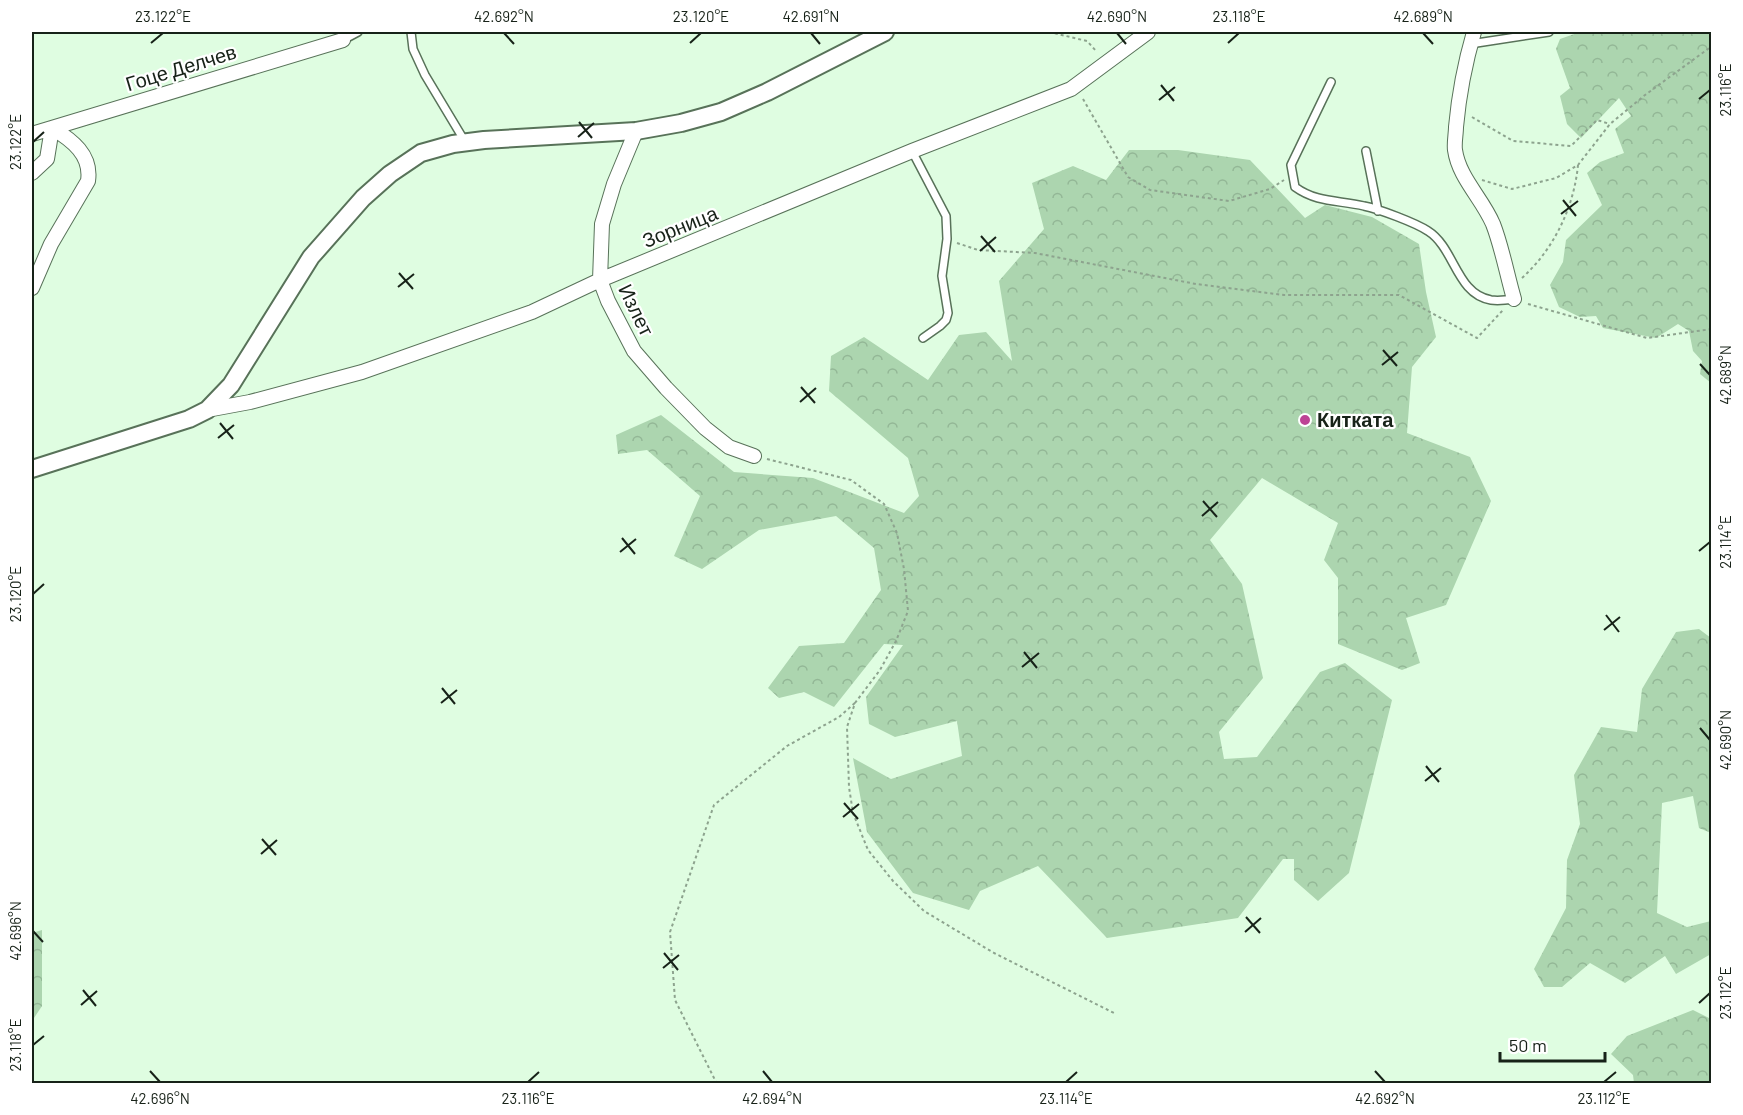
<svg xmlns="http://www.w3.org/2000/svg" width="1743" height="1115" font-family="Barlow,sans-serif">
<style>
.forest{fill:url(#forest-crowns)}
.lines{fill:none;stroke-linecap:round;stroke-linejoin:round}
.service-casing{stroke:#587259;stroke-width:10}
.minor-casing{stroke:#587259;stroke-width:16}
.tertiary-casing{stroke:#587259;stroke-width:20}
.path{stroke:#8da38e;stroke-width:2;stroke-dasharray:3 3;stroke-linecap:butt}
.service{stroke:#fff;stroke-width:7}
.minor{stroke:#fff;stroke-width:14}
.tertiary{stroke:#fff;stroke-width:16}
.ticks{fill:none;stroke:#172218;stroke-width:2}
.poi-dot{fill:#bd4395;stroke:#fff;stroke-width:2}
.labels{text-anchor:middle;stroke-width:4.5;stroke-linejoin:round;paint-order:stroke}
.street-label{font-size:20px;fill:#172218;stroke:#fff}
.poi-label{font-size:20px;font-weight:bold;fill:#172218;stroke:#fff;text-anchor:start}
.neatline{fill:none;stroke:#172218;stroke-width:2}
.ticks-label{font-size:15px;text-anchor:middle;fill:#172218}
</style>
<defs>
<pattern id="forest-crowns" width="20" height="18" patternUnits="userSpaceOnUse" patternTransform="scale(1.5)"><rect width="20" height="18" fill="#acd5af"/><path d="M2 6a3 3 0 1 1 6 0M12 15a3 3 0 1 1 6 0" fill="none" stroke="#93b796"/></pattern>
</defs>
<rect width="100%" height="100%" fill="#dffde1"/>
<path class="forest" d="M1580,32H1711V383L1700,374L1702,361L1693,351L1689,331L1678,324L1656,338L1603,328L1596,316L1580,317L1559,307L1550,285L1563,262L1566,240L1602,205L1587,173L1600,162L1624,153L1615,129L1631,116L1619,98L1581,138L1567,124L1560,96L1570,88L1556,49L1560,39Z
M1129,150H1178L1250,160L1305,218L1325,205L1372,217L1419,244L1426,292L1436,337L1412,367L1407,433L1470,457L1491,501L1446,605L1406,618L1420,663L1402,670L1338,644V578L1324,560L1338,523L1262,478L1210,540L1242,584L1263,678L1219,732L1224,759L1257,757L1320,672L1345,663L1392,700L1349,873L1318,901L1294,880V859H1283L1238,918L1107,938L1038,866L980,891L969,910L913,893L867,832L853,758L891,779L962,756L957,721L895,737L869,724L866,697L903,645L884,644L834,707L804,692L779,698L768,688L799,646L844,643L881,590L874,548L836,516L759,530L702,569L674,556L700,496L647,450L618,454L616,435L661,415L734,472L813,478L904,513L919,496L908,458L829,391L831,356L864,337L928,380L959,335L986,332L1012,361L999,281L1044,229L1032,183L1073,166L1106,180Z
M1699,629L1711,638V833L1699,828L1693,796L1662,803L1657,913L1687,927L1711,921V954L1676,974L1665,956L1625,983L1590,963L1562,987H1544L1534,969L1566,908L1567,860L1580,824L1574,775L1601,727L1637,732L1642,689L1676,632Z
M42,930V1006L32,1021V933Z
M1693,1010L1711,1019V1083H1634L1633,1075L1611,1054L1627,1036Z"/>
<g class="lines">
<g class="service-casing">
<path id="service" d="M411,32L413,49L425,75L464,140
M343,40L358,32
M1470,44L1549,32
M1331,82L1291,165L1295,187C1317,203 1339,200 1364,206C1379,209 1416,223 1428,231C1455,248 1456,294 1491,300C1498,301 1507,300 1514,299
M912,151L946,216L947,239L942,276L948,313L946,320L940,326L923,338
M1366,151L1378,211"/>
</g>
<g class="minor-casing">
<path id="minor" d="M1474,32C1465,63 1459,94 1456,127C1456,134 1454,143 1455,150C1459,178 1482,198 1493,224C1502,247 1507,275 1514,299
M636,131L614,184L602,224L600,280L608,301L634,351L666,388L705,428L729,447L754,456
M32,134L343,40
M32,173L47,159L52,128C72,140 92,155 88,181L51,244L32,288
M207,410L250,402L362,372L532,312L600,280L912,151L1071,89L1148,32"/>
</g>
<g class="tertiary-casing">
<path id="tertiary" d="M32,469L189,419L207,410L231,385L311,257L363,198L390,174L421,153L453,144L484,140L636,131L681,123L721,112L767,92L885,32"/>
</g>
<path class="path" d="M1049,32L1087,41L1097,52
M1083,99L1128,177L1150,190L1229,201L1270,189L1284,180
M1472,117L1513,141L1571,146L1597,120L1610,124
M1482,180L1512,189L1556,178L1578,165L1610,124L1645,95L1712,46
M957,243L978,250L1035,253L1196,284L1284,295H1399L1477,338L1503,310
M1522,278C1554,249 1574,207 1578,165
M1528,304L1647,338L1712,329
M767,459L851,480L884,504L897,533L904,569L908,611L896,641L880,670L855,703L847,727L849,787L853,813L868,850L893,881L924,911L994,953L1114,1013
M717,1084L675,1000L670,932L714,805L787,746L839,717L855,703"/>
<use href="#service" class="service"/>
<use href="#minor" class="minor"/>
<use href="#tertiary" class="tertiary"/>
</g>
<path class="ticks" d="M504,33L514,44M811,33L820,44M1117,33L1126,44M1423,33L1433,44M151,43L163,33M690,43L701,33M1228,43L1239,33M1161,85L1174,101M1699,99L1710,90M1159,100L1175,87M579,122L592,138M578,137L594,123M33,142L44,132M1563,200L1576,216M1561,214L1578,201M981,236L995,252M980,251L996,237M399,273L413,289M398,287L414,274M1383,350L1397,366M1700,364L1710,375M1382,365L1398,352M801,387L815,403M800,402L816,388M220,423L233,439M218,438L234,425M1203,501L1217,517M1202,516L1218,502M622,538L635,554M1699,551L1710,542M620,552L636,539M33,594L44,584M1606,615L1619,632M1604,630L1620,617M1024,652L1037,668M1022,667L1039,653M442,688L455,704M441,703L457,690M1700,728L1710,740M1426,766L1439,782M1425,781L1441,768M844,803L858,819M843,817L859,804M262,839L276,855M261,854L277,840M1246,917L1260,933M33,931L43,942M1245,932L1261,918M664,953L678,970M663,968L679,955M83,990L96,1006M1699,1003L1710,993M81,1005L97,991M33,1045L44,1036M150,1071L160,1082M763,1071L772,1082M1375,1071L1385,1082M528,1082L539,1072M1066,1082L1077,1072M1604,1082L1616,1072"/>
<circle class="poi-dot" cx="1305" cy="420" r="6"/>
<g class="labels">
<g class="street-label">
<text transform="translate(181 68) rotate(-17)" y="7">Гоце Делчев</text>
<text transform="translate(680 227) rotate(-22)" y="7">Зорница</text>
<text transform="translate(636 310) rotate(64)" y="7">Излет</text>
</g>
<g class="poi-label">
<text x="1317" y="427">Китката</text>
</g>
</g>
<rect width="1743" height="1115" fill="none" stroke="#ffffff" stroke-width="66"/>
<path d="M1500 1052v9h105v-9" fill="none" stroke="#172218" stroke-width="3"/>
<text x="1509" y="1052" font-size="18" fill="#172218" stroke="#ffffff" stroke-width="4.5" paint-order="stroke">50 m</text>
<rect x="33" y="33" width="1677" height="1049" class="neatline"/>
<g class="ticks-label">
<text x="163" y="22">23.122°E</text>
<text x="504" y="22">42.692°N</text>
<text x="701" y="22">23.120°E</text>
<text x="811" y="22">42.691°N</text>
<text x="1117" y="22">42.690°N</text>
<text x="1239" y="22">23.118°E</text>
<text x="1423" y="22">42.689°N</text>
<text transform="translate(1726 90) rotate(-90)" y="5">23.116°E</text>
<text transform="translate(16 142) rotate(-90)" y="5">23.122°E</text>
<text transform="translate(1726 375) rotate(-90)" y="5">42.689°N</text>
<text transform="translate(1726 542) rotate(-90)" y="5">23.114°E</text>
<text transform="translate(16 594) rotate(-90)" y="5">23.120°E</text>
<text transform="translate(1726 740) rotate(-90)" y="5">42.690°N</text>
<text transform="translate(16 931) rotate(-90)" y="5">42.696°N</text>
<text transform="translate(1726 993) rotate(-90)" y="5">23.112°E</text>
<text transform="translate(16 1045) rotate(-90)" y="5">23.118°E</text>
<text x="160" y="1104">42.696°N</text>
<text x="528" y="1104">23.116°E</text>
<text x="772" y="1104">42.694°N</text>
<text x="1066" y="1104">23.114°E</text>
<text x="1385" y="1104">42.692°N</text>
<text x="1604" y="1104">23.112°E</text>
</g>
</svg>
